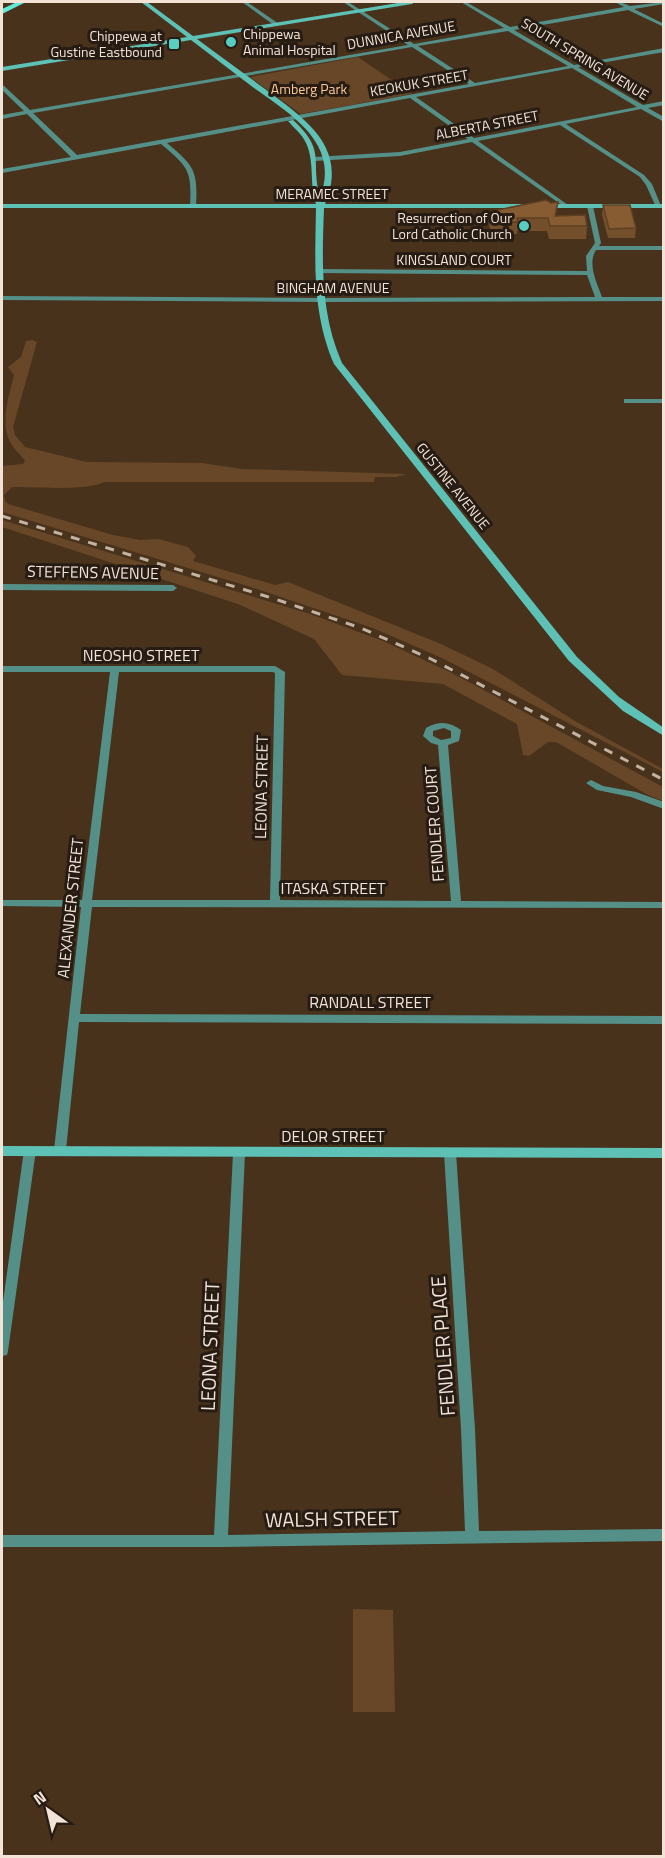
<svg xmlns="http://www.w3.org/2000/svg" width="665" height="1858" font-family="'Titillium Web',sans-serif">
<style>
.green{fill:#674727}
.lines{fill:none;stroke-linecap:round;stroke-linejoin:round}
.street{fill:#549088;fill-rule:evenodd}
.secondary{fill:#5dc1b6;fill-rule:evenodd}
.primary{fill:#60e8d9;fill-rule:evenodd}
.rail{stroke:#c3b3a3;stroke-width:3;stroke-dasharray:9 9;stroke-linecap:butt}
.wall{fill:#744f2b}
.building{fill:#875c32;stroke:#5e4023;stroke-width:1.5}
.poi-dot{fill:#57cec1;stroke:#261c13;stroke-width:2}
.labels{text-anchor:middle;stroke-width:6;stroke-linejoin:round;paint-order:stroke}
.far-poi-label{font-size:14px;fill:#f2e3d6;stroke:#261c13;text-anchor:end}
.far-street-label{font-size:14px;fill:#f2e3d6;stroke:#261c13}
.far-park-label{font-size:14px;fill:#fdc795;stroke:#261c13}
.street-label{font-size:16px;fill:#f2e3d6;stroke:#261c13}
.near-street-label{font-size:20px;fill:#f2e3d6;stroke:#261c13}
</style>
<rect width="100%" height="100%" fill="#48321c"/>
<path class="green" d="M358,57L412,94L301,114L250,77Z
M32,340L37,342L13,427L15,435L25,447L87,462L202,463L242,469L407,474L396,477H375L374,482H104C88,491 34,487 12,487L4,495L5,501L8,504L113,535L140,540L158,539L188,547L196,556L193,561L275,585L288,582L441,644L493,669L575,721L663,769V772L442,658L373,628L251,587L2,512V466L23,464L25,461C21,454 14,450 10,442C0,422 9,396 14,375L8,367L21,357L26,341Z
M2,520L310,614L383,641L452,673L663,787V801L648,795L556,742H548L529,756L523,755L517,724L443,684L342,675L314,639L238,604L2,527Z
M353,1609L393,1610L395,1712H353Z"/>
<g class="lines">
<path class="street" d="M242,2H247L279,24L274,25Z
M343,2H348L414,44L504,28L461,2H466L510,27L624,7L615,2H620L630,6L664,2V4L634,9L664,24V27L628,10L514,30L574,65L664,48V52L578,67L643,105L664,101V105L648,108L664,117V122L641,109L566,124L644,175L652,184L661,206L656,207L646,185L640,177L560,125L478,141L568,205L569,206L566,208L472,142L400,156L314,161L311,159L314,157L400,152L468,139L410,98L167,143C194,166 198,170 196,206L193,208L190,206C192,170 188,167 161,144L2,173V169L71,157L27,114L2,119V115L24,111L2,90V85L4,86L30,110L408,45ZM508,31L568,66L475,83L418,46ZM412,47L469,84L77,155L33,113ZM572,68L637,107L474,138L416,97Z
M590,204L593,206L601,243L599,246H664V250H596C587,264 597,283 602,297H664V301L320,302L2,300V296L320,298L595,297L587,275L318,273L315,271L318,269L587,271L586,256L595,243L587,206Z
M624,399H664V403H624Z
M2,584L173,585L177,588L173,591L2,590Z
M2,666H275L285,672L280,900L451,901L438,745L431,743L423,736L426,728C438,721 449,721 461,730L459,741L448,745L461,901L664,902V908L92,907L80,1014L664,1016V1024L79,1022L66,1150L64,1153H56L54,1150L81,907L2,906V900H82L110,672H2ZM119,672H273L275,673L270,900H92ZM444,728L451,731V738L441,740L433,736V731Z
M591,780L603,786L636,792L664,802V809L631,797L597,790L586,783Z
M30,1146L34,1147L36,1150L8,1351L7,1355L2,1356V1309L24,1150L26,1147Z
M239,1149L243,1150L245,1153L228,1535L465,1531L461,1429L444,1153L446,1150H454L456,1153L475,1429L479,1531L664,1529V1541L221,1547H2V1535H214L233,1153L235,1150Z"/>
<path class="secondary" d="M141,2H147L193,36L404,2H415L412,4L197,39C220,56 242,72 265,89C305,119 349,147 325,204H664V208H324C322,262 320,313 342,363L577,657L619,697L664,728V736L623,711L569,661L334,364C312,313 315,262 316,208H2V204H316C309,184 315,162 306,143C302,134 294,128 288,121L293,120C327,151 310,160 320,197C341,143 290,114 254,88C233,72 212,56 191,40L2,71V67L187,37Z
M2,1146L664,1148V1158L2,1156Z"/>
<path class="primary" d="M17,2H26L2,14V9Z"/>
<path class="rail" d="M2,516L275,599L361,628L431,659L664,780"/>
</g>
<path class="wall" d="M603,205L636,228L635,238H608L602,215Z
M493,211L557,216L587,226L586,239H549L547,231H517V234L492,235L489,225V213L493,212Z"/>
<path class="building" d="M546,200L551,203L558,202L555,216L585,215L587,226H550L548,218H517L518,222H493L489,213L494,212L493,211Z
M603,205H630L636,228L609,229Z"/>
<g class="poi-dot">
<circle cx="231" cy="42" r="6"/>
<rect x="168" y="38" width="12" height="12" rx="3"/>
<circle cx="524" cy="226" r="6"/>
</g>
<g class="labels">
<g class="far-poi-label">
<text x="243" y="39" text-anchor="start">Chippewa<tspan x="243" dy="16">Animal Hospital</tspan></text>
<text x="162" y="41">Chippewa at<tspan x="162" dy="16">Gustine Eastbound</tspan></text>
<text x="512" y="223">Resurrection of Our<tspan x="512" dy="16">Lord Catholic Church</tspan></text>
</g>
<g class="far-street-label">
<text transform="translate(401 35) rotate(-10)" y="5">DUNNICA AVENUE</text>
<text transform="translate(585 59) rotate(31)" y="5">SOUTH SPRING AVENUE</text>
<text transform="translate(419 83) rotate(-10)" y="5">KEOKUK STREET</text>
<text transform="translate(487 125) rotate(-11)" y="5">ALBERTA STREET</text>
<text x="332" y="199">MERAMEC STREET</text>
<text x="454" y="265">KINGSLAND COURT</text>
<text x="333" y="293">BINGHAM AVENUE</text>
<text transform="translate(453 486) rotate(51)" y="5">GUSTINE AVENUE</text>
</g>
<g class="far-park-label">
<text x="309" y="94">Amberg Park</text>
</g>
<g class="street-label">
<text transform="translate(93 572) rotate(1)" y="6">STEFFENS AVENUE</text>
<text x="141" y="661">NEOSHO STREET</text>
<text transform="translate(261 787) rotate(-89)" y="6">LEONA STREET</text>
<text transform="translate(434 824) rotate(-94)" y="6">FENDLER COURT</text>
<text x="333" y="894">ITASKA STREET</text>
<text transform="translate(70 908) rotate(-84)" y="6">ALEXANDER STREET</text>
<text x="370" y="1008">RANDALL STREET</text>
<text x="333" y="1142">DELOR STREET</text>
</g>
<g class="near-street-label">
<text transform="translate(210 1346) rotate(-88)" y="7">LEONA STREET</text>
<text transform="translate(443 1346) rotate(-94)" y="7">FENDLER PLACE</text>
<text transform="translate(332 1519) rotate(-1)" y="7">WALSH STREET</text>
</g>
</g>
<rect width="665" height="1858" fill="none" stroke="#f2e3d6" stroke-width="6"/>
<g transform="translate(48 1810) rotate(326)" stroke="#261c13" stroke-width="4.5" paint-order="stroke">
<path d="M0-4.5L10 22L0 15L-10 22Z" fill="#f2e3d6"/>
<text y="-9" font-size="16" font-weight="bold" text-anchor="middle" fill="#f2e3d6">N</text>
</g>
</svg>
